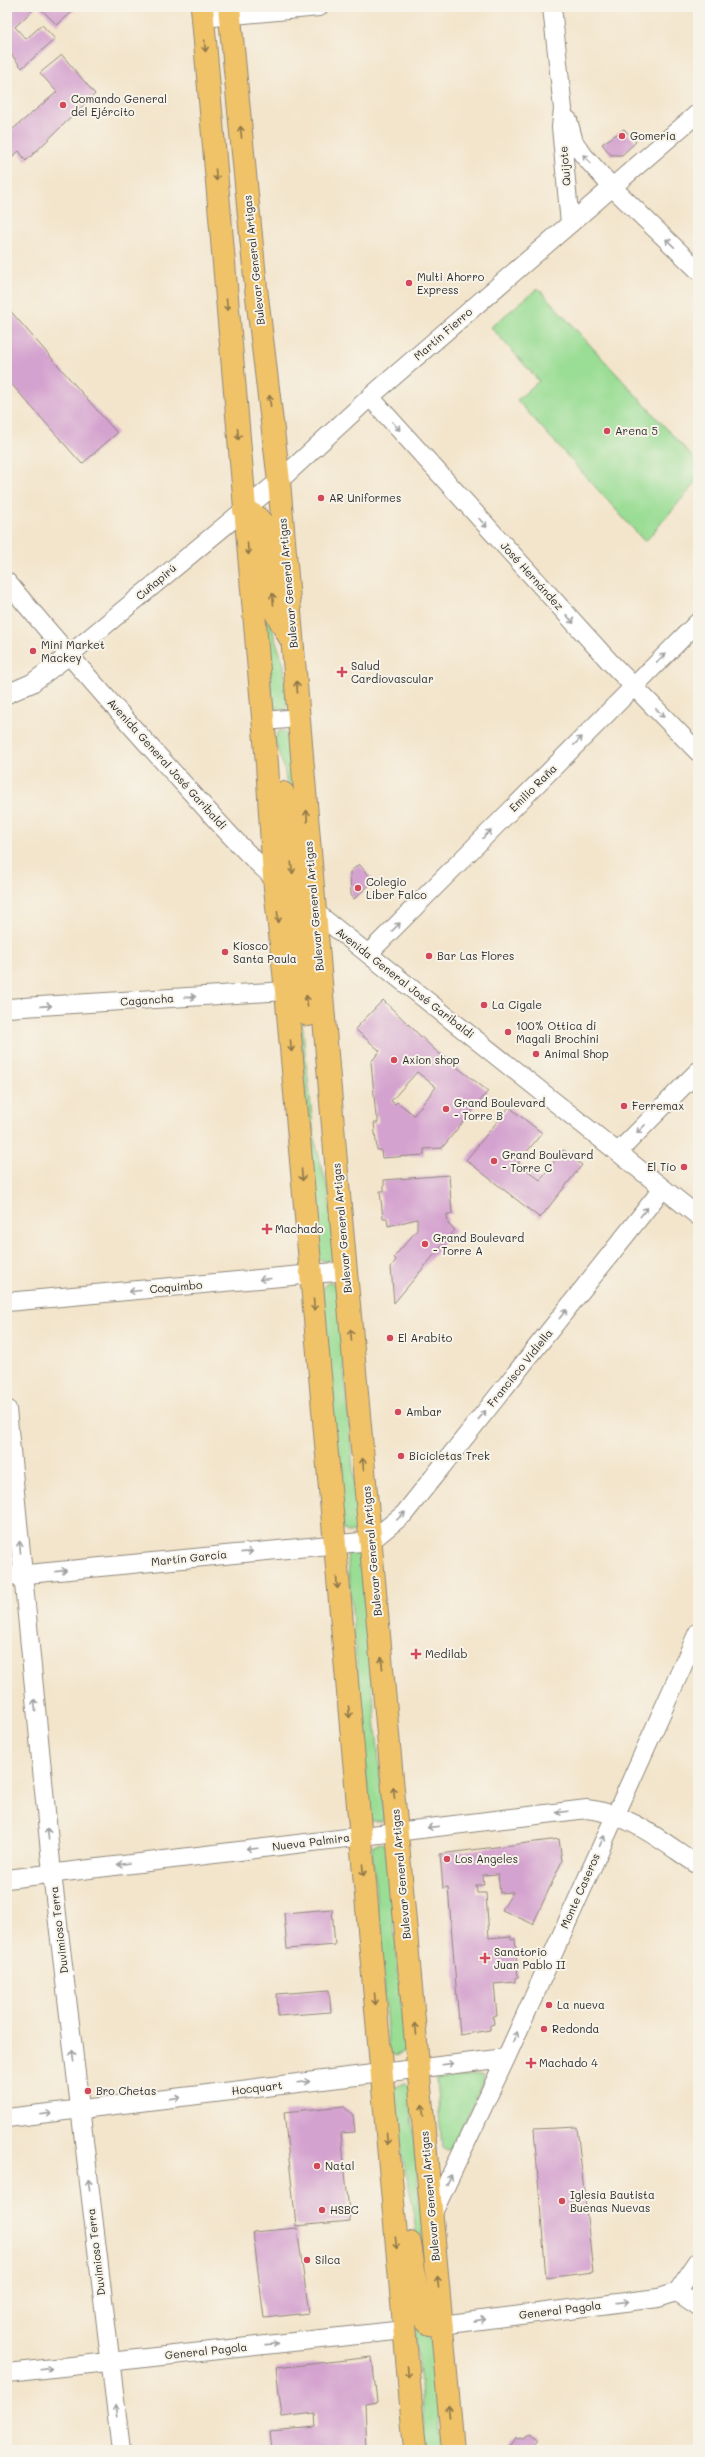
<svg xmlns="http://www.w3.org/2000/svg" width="705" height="2457" font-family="Mali,sans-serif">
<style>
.green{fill:#9add94;stroke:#628460}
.building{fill:#d4a2cf;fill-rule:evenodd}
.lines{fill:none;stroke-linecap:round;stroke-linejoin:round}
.minor-casing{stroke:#8f887c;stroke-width:20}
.major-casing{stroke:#8f887c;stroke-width:24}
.minor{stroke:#fff;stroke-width:18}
.major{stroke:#f0c369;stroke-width:22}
.oneway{stroke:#8e774a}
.oneway2{stroke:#a0a0a0}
.poi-dot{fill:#d1495b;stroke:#f7f3e8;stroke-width:1.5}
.labels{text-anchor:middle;stroke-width:4;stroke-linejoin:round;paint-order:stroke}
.poi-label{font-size:11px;fill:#2b2b2b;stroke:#f7f3e8;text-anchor:start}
.street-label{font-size:11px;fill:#2b2b2b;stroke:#f7f3e8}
</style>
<rect width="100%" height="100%" fill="#f7f3e8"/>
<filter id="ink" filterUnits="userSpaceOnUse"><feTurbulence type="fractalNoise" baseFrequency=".025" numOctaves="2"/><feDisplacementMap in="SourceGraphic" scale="8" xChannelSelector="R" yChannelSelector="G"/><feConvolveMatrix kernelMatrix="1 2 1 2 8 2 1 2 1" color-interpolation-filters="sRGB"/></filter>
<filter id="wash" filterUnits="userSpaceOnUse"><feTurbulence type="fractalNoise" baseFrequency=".012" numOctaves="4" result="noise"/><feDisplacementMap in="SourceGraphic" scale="16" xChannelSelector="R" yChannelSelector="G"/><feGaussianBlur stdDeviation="0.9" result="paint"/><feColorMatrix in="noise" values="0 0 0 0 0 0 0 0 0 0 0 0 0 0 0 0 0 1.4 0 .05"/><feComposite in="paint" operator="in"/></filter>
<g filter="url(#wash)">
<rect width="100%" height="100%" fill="#f3e5cc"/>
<path class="green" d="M538,288L698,463V480L645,542L517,400L539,381L491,327Z
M259,541L274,636L284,665L287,706L284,711L273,712Z
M279,731H284L290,736L302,871L284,768L274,739Z
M291,914L314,1138L329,1194L334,1254L328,1262L318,1259Z
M327,1283H331L337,1288L358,1524L352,1532H347L343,1529L322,1289Z
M354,1550L360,1554L361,1559L384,1818L383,1821H370L347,1554Z
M381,1843L387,1847L405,2045L403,2052L395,2056L389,2051L372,1849L373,1845Z
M483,2074L484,2080L452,2148L446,2151L442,2148L436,2079Z
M404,2083L407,2084L410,2090L429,2312L424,2314L413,2205L399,2141L393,2088Z
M414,2322L432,2342L442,2450H426Z"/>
<g id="blocks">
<path class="building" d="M7,7H36L15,27L26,39L42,25L55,39L22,68L7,49Z
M39,7H78L57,25Z
M62,55L95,94L26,161L19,151L7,161V134L57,92L40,73Z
M624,129L636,142L622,155H611L602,144Z
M7,307L117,433L82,464L7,379Z
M359,864L374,881L354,899L351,895L350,872Z
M383,1000L436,1051L488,1091L442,1148L424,1149V1155L382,1158L381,1150H377L374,1123H378V1115L376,1117L371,1062L380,1051L355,1029ZM417,1072L436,1087L414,1115L397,1102L395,1104L391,1101Z
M509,1107L542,1133L518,1163L540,1180L563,1150L582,1165L540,1218L466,1160Z
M449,1175L452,1214H447L448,1224L455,1230L394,1303L391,1267L396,1260L394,1257L417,1230V1219L388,1226L387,1218H383L380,1191H384V1180Z
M559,1839L562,1861L533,1924L502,1910L513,1892L500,1893L498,1874L483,1875L484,1885H476L477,1893H486L489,1938L511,1936V1939H515L518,1977L515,1978V1982L494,1984L497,2016H493L494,2024L490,2025V2030L460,2035L448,1887L443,1888L440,1854Z
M332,1909L335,1945L287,1949L284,1913Z
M329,1990L331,2012L278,2016L277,1994Z
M343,2106L353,2115L355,2132L341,2133L350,2221L296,2226L284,2112Z
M577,2127L593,2272L546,2278L534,2129Z
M297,2228L309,2313L264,2318L253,2232Z
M372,2357L377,2402L365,2404L367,2450H272L270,2431L316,2427L315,2413L282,2417L276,2368Z
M531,2433L539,2439L531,2450H507L515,2439L524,2438Z"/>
</g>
</g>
<g filter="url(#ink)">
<use href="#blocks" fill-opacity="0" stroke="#8f887c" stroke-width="1"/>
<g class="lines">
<g class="minor-casing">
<path id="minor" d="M552,7L563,109L561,127L570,224
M203,18L319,7
M568,120L574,142L584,156L613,188L698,270
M370,397L609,661L698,752
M7,582C63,649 121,715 180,780C213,816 244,853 281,884
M7,694L32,683L68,656L279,481L370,397L698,113
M264,721L299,718
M309,907L698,1216
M368,954L698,622
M7,1008L286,991
M619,1151L698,1071
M7,1302L346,1271
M7,1409L52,1873L121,2450
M7,1576L371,1541L404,1514L663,1188
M7,1879L587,1809C629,1813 663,1842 698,1865
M7,2118L506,2058
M432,2215L506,2058L698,1632
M677,2292L698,2261
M677,2292L698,2306
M441,2325L658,2298L677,2292
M7,2373L404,2330"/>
</g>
<g class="major-casing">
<path id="major" d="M202,7L267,764L274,878L286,991L415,2450
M229,7L256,288L279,481L336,1162L453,2450
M244,510L256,516L263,524L268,537L273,608L290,638
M283,793L292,873L299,889L310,905
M275,879L292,902L299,919L308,1015
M410,2243L420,2314L429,2324L441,2325"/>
</g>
<use href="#minor" class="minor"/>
<use href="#major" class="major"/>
</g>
<defs><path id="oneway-shaft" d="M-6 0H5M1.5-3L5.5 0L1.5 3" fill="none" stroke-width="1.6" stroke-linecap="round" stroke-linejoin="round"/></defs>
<g class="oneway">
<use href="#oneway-shaft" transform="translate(205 46) rotate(85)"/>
<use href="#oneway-shaft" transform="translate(241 132) rotate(-95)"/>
<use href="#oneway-shaft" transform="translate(216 175) rotate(85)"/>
<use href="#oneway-shaft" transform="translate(227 305) rotate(85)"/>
<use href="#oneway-shaft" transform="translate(270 401) rotate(-97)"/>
<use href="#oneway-shaft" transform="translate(238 434) rotate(85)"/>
<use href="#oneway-shaft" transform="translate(248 549) rotate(85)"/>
<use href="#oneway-shaft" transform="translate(273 599) rotate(-95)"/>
<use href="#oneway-shaft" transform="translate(297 687) rotate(-94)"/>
<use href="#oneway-shaft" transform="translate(307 816) rotate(-94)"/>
<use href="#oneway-shaft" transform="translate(292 868) rotate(82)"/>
<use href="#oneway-shaft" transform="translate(278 917) rotate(84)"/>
<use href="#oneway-shaft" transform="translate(307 1001) rotate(-96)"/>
<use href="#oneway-shaft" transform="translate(291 1046) rotate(85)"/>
<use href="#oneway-shaft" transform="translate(302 1175) rotate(85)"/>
<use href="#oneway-shaft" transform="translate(314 1305) rotate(85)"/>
<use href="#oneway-shaft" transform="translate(351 1335) rotate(-95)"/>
<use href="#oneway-shaft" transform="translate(363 1464) rotate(-95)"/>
<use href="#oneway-shaft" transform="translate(337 1583) rotate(85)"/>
<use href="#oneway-shaft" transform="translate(382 1663) rotate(-95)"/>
<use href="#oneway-shaft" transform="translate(349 1712) rotate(85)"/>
<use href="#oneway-shaft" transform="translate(394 1793) rotate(-95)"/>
<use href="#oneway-shaft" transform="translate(363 1870) rotate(85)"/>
<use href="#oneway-shaft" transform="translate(375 1999) rotate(85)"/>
<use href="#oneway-shaft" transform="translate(416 2029) rotate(-95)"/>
<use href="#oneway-shaft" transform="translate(423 2110) rotate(-95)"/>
<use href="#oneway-shaft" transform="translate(387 2139) rotate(85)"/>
<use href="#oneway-shaft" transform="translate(396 2243) rotate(84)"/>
<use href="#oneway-shaft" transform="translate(438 2282) rotate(-95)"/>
<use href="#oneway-shaft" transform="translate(408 2372) rotate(85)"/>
<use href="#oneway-shaft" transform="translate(449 2411) rotate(-95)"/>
</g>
<g class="oneway2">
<use href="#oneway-shaft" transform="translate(587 159) rotate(-132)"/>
<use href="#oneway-shaft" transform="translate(670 243) rotate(-136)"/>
<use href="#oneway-shaft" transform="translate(396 426) rotate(48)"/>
<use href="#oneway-shaft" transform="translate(483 523) rotate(48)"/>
<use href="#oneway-shaft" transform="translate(570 619) rotate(48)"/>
<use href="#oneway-shaft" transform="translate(661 658) rotate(-44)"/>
<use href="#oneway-shaft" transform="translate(660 713) rotate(45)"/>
<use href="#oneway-shaft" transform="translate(578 741) rotate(-45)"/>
<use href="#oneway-shaft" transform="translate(487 834) rotate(-45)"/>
<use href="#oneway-shaft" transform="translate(396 927) rotate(-45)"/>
<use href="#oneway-shaft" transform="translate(190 997) rotate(-4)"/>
<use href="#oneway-shaft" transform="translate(46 1006) rotate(-4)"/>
<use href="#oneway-shaft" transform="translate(641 1129) rotate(135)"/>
<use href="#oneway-shaft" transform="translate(644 1212) rotate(-51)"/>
<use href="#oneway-shaft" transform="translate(265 1279) rotate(175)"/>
<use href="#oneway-shaft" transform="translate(135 1291) rotate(175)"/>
<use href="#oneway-shaft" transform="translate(563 1314) rotate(-51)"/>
<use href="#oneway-shaft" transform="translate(482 1415) rotate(-51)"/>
<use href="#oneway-shaft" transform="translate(401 1516) rotate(-42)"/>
<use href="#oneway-shaft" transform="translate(20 1547) rotate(-95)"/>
<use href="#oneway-shaft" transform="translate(247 1552) rotate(-6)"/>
<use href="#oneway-shaft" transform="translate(61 1571) rotate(-6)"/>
<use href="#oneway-shaft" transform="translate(35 1705) rotate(-96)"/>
<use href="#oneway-shaft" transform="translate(562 1812) rotate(173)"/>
<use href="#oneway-shaft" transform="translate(433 1827) rotate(173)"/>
<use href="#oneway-shaft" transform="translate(48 1834) rotate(-96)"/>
<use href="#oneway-shaft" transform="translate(602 1841) rotate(-65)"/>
<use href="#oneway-shaft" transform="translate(252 1849) rotate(173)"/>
<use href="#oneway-shaft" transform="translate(123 1864) rotate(173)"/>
<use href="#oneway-shaft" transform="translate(515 2037) rotate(-66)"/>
<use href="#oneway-shaft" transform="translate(73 2056) rotate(-97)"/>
<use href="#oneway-shaft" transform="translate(448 2064) rotate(-7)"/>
<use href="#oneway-shaft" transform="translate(304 2082) rotate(-7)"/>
<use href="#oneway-shaft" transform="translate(175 2098) rotate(-7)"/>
<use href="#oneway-shaft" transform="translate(46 2114) rotate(-7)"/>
<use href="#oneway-shaft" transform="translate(449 2180) rotate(-65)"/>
<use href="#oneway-shaft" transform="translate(89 2185) rotate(-97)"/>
<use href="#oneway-shaft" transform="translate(623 2302) rotate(-6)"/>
<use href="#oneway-shaft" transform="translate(480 2320) rotate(-8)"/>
<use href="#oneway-shaft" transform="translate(272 2344) rotate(-6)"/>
<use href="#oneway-shaft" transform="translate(46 2369) rotate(-7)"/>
<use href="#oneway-shaft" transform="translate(116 2411) rotate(-98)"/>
</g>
</g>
<g class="poi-dot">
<circle cx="63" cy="105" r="4"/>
<circle cx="622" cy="136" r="4"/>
<circle cx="409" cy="283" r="4"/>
<circle cx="607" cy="431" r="4"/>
<circle cx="321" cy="498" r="4"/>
<circle cx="33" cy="651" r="4"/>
<path d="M340 666h4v4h4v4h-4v4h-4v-4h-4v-4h4z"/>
<circle cx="358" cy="888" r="4"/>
<circle cx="225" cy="952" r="4"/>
<circle cx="429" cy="956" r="4"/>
<circle cx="484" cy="1005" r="4"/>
<circle cx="508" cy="1032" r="4"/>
<circle cx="536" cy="1054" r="4"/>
<circle cx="394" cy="1060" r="4"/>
<circle cx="624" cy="1106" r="4"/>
<circle cx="446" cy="1109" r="4"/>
<circle cx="494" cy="1161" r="4"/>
<circle cx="684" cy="1167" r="4"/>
<path d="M265 1223h4v4h4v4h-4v4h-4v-4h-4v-4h4z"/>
<circle cx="425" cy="1244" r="4"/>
<circle cx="390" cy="1338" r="4"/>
<circle cx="398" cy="1412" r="4"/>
<circle cx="401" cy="1456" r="4"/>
<path d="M414 1648h4v4h4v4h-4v4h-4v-4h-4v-4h4z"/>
<circle cx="447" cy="1859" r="4"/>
<path d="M483 1952h4v4h4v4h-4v4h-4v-4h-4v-4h4z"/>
<circle cx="549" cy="2005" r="4"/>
<circle cx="544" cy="2029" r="4"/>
<path d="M529 2057h4v4h4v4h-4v4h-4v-4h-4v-4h4z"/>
<circle cx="88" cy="2091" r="4"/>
<circle cx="317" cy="2166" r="4"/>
<circle cx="562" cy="2201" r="4"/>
<circle cx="322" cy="2210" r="4"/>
<circle cx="307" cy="2260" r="4"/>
</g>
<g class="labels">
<g class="poi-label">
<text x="71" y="103">Comando General<tspan x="71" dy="13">del Ejército</tspan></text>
<text x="630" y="140">Gomeria</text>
<text x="417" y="281">Multi Ahorro<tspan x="417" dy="13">Express</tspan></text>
<text x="615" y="435">Arena 5</text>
<text x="329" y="502">AR Uniformes</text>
<text x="41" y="649">Mini Market<tspan x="41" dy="13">Mackey</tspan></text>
<text x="351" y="670">Salud<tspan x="351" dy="13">Cardiovascular</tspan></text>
<text x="366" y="886">Colegio<tspan x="366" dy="13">Liber Falco</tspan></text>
<text x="233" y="950">Kiosco<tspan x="233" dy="13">Santa Paula</tspan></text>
<text x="437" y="960">Bar Las Flores</text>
<text x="492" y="1009">La Cigale</text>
<text x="516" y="1030">100% Ottica di<tspan x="516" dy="13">Magali Brochini</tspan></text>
<text x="544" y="1058">Animal Shop</text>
<text x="402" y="1064">Axion shop</text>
<text x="454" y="1107">Grand Boulevard<tspan x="454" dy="13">- Torre B</tspan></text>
<text x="632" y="1110">Ferremax</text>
<text x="502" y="1159">Grand Boulevard<tspan x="502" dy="13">- Torre C</tspan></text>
<text x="676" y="1171" text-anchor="end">El Tío</text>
<text x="275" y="1233">Machado</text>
<text x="433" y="1242">Grand Boulevard<tspan x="433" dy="13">- Torre A</tspan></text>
<text x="398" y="1342">El Arabito</text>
<text x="406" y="1416">Ambar</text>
<text x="409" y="1460">Bicicletas Trek</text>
<text x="425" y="1658">Medilab</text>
<text x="455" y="1863">Los Angeles</text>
<text x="494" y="1956">Sanatorio<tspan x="494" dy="13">Juan Pablo II</tspan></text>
<text x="557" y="2009">La nueva</text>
<text x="552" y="2033">Redonda</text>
<text x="539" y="2067">Machado 4</text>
<text x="96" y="2095">Bro Chetas</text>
<text x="325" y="2170">Natal</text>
<text x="570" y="2199">Iglesia Bautista<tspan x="570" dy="13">Buenas Nuevas</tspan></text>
<text x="330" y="2214">HSBC</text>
<text x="315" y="2264">Silca</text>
</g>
<g class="street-label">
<text transform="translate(565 166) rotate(-95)" y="4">Quijote</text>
<text transform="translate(254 260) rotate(-96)" y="4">Bulevar General Artigas</text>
<text transform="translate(443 334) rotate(-41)" y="4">Martín Fierro</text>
<text transform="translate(532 576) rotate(48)" y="4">José Hernández</text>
<text transform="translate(156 582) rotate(-40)" y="4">Cuñapirú</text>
<text transform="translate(288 583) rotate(-95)" y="4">Bulevar General Artigas</text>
<text transform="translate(167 764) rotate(48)" y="4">Avenida General José Garibaldi</text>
<text transform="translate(533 788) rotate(-45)" y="4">Emilio Raña</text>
<text transform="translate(314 906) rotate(-95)" y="4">Bulevar General Artigas</text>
<text transform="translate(405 983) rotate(38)" y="4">Avenida General José Garibaldi</text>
<text transform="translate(147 1000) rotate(-4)" y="4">Cagancha</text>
<text transform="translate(342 1228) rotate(-95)" y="4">Bulevar General Artigas</text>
<text transform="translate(176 1287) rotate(-5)" y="4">Coquimbo</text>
<text transform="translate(520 1368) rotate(-51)" y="4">Francisco Vidiella</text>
<text transform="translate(372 1551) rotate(-95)" y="4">Bulevar General Artigas</text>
<text transform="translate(189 1558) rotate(-6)" y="4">Martín García</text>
<text transform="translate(311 1842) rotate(-7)" y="4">Nueva Palmira</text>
<text transform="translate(401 1874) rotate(-95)" y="4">Bulevar General Artigas</text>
<text transform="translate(580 1891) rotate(-66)" y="4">Monte Caseros</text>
<text transform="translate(59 1930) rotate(-97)" y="4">Duvimioso Terra</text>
<text transform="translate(257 2088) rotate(-7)" y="4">Hocquart</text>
<text transform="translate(430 2196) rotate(-95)" y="4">Bulevar General Artigas</text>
<text transform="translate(96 2252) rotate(-97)" y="4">Duvimioso Terra</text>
<text transform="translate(560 2310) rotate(-7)" y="4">General Pagola</text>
<text transform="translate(206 2351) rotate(-6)" y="4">General Pagola</text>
</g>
</g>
<rect width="705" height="2457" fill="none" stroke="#f7f3e8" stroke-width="24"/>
</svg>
